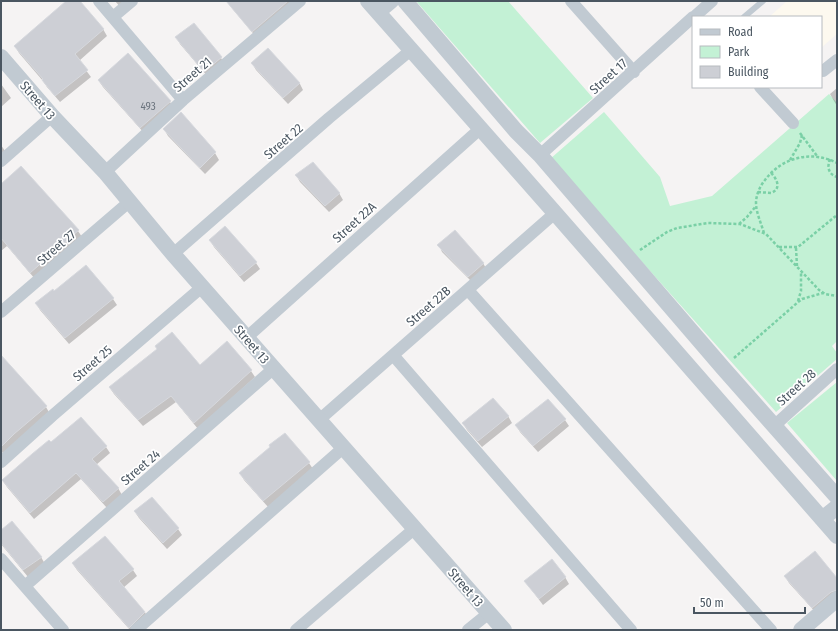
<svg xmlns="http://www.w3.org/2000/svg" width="838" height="631" font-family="'Fira Sans Condensed',sans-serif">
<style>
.commercial{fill:#fdf9ef}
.green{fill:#c3f1d5}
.shadow{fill:#0003}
.building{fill:#cdcfd5;stroke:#d7d9de}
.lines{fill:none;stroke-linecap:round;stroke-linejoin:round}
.path{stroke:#7ad0a6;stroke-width:2.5;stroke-dasharray:3 2;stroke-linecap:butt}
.service{stroke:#c1cad2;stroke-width:6}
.minor{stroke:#c1cad2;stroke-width:12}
.tertiary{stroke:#c1cad2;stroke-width:16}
.labels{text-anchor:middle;stroke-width:3.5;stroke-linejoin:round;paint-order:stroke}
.number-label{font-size:11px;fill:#6b747e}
.street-label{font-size:13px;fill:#4a5661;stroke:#fff}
</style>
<rect width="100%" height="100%" fill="#f5f3f3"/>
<path class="commercial" d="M787,1H837V34L821,48V17H769Z"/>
<path class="green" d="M416,1H508L593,98L540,143Z
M829,94L837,103V341L832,346L837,353V359L776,412L550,159L604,112L660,177L670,206L712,196Z
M837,382V481L787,423Z"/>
<path class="shadow" d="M68,1H79L103,29L107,36L79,61L91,77L60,102L47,87L43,81L19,53L15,46Z
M115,1H130L121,8Z
M227,1H301L257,38L231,7Z
M194,24L221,58L225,64L209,78L180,44L177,38Z
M268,49L300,84L303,90L288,104L256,70L252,63Z
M99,81L170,102L174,108L145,134L103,87Z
M1,84L11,98L1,107Z
M837,88V106L830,94Z
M181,114L215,153L219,160L205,174L168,136L164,129Z
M1,145L7,154L1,159Z
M21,167L78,231L82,237L35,279L7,246L1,251V185Z
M296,175L339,193L343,200L329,212L300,182Z
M210,240L256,263L260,269L244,282L214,247Z
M439,245L483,263L487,270L473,283L442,252Z
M54,292L113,299L117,305L69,344L40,310L36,303Z
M1,356L46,407L50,414L4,454L1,451Z
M200,366L251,371L255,377L198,429L176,402L143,426L114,394L110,388Z
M508,416L512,423L482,447L467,430L463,423Z
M565,420L569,426L538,452L520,432L516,425Z
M285,434L309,463L313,469L268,507L244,480L240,473L271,447Z
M106,447L110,453L96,465L118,488L122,495L107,508L81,479L34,519L7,487L3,481Z
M152,498L178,529L182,535L167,549L139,518L135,512Z
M1,531L41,557L45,564L28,577L1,544Z
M105,537L133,570L137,576L123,588L145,612L148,619L137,630H130L77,570L73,564Z
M785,576L837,579V598L817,614L789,583Z
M565,577L569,584L543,605L525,581Z"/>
<path class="building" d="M66,1H80L104,29L75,54L88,70L55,96L42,80L43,79L14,46Z
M226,1H288L252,32Z
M194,23L222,57L204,72L175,37Z
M268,48L300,83L283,98L251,63Z
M128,53L171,101L140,128L98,80Z
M181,112L216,152L200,168L163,129Z
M313,162L340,193L325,206L295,175Z
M21,166L79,230L30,273L1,238V184Z
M225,226L257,262L240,276L209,240Z
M455,230L484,263L468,277L437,245Z
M86,265L114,298L65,338L35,303L53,289L54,291Z
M172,332L200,365L227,341L252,370L194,423L171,396L138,420L109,387L157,349L155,346Z
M1,355L47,406L14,434L1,447Z
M493,398L509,416L478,441L462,423Z
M548,399L566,419L533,446L515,425Z
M81,417L107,446L92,459L119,488L103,502L76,473L30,513L2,480L32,454L49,440L51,442Z
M285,433L310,462L263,501L239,473L270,447L269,445Z
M152,497L179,528L163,543L134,511Z
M12,521L42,557L23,570L1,543V530Z
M105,536L134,569L119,581L145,612L129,628L72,563Z
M815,551L837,578V590L831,592L812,608L784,576Z
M552,559L566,577L539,599L524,581Z"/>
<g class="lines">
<path class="path" d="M800,133L817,156
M830,159C827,167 828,174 837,177
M790,160L800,143L802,135
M758,192L771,193C782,189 777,178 770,172
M739,224L747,217L756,206
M764,233C761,223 756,212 756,203C756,195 760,186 765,180C782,157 812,150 837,163
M779,247H798L837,215
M796,248L797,266
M640,250L667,232L677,228L708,223L740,224L766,234L819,290L825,294L837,296
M798,301L801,291V273
M734,358L797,303L802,299L823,293"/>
<path class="service" d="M744,17L763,1"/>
<path class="minor" d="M99,1L183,100
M571,1L634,72
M113,17L132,1
M694,17L712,1
M823,71L837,60
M760,87L793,123
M540,155L693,17
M1,161L52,116
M105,172L183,100L300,1
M173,254L329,118L411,50
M468,290L771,630
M1,312L129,202
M246,338L481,128
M393,355L631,630
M319,420L555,213
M774,426L837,369
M1,462L52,416L202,287
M1,559L63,630
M25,586L273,369
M136,630L343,448
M296,630L414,529
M468,630L489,613"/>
<path class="tertiary" d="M368,1L555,213L837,536
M405,1L516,131L540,155L723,368L837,497
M378,12L391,1
M1,57L52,116L105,172L173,254L504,630
M822,519L837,507
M801,630L837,599"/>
</g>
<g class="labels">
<g class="number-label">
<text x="148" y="110">493</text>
</g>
<g class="street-label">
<text transform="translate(192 74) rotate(-41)" y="5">Street 21</text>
<text transform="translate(608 76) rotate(-42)" y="5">Street 17</text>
<text transform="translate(38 100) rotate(49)" y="5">Street 13</text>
<text transform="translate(283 141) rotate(-41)" y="5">Street 22</text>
<text transform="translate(354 222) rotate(-42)" y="5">Street 22A</text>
<text transform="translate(56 247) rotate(-41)" y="5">Street 27</text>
<text transform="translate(428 306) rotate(-41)" y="5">Street 22B</text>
<text transform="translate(252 344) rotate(49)" y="5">Street 13</text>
<text transform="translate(92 363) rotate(-41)" y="5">Street 25</text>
<text transform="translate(796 387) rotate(-42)" y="5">Street 28</text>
<text transform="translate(140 467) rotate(-41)" y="5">Street 24</text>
<text transform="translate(466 587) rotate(49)" y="5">Street 13</text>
</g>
</g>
<rect width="838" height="631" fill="none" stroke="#4a5661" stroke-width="4"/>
<rect x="692" y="16" width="130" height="72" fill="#ffffff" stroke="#b7bbc0"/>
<rect x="700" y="29" width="20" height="6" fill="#c1cad2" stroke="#b7bbc0"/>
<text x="728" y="36" font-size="12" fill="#4a5661">Road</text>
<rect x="700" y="46" width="20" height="12" fill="#c3f1d5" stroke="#b7bbc0"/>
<text x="728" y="56" font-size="12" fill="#4a5661">Park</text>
<rect x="700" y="66" width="20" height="12" fill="#cdcfd5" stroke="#b7bbc0"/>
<text x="728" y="76" font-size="12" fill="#4a5661">Building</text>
<path d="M694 607v6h111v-6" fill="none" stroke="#4a5661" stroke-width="2"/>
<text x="700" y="607" font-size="12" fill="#4a5661" stroke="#ffffff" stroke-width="3" paint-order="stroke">50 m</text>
</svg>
